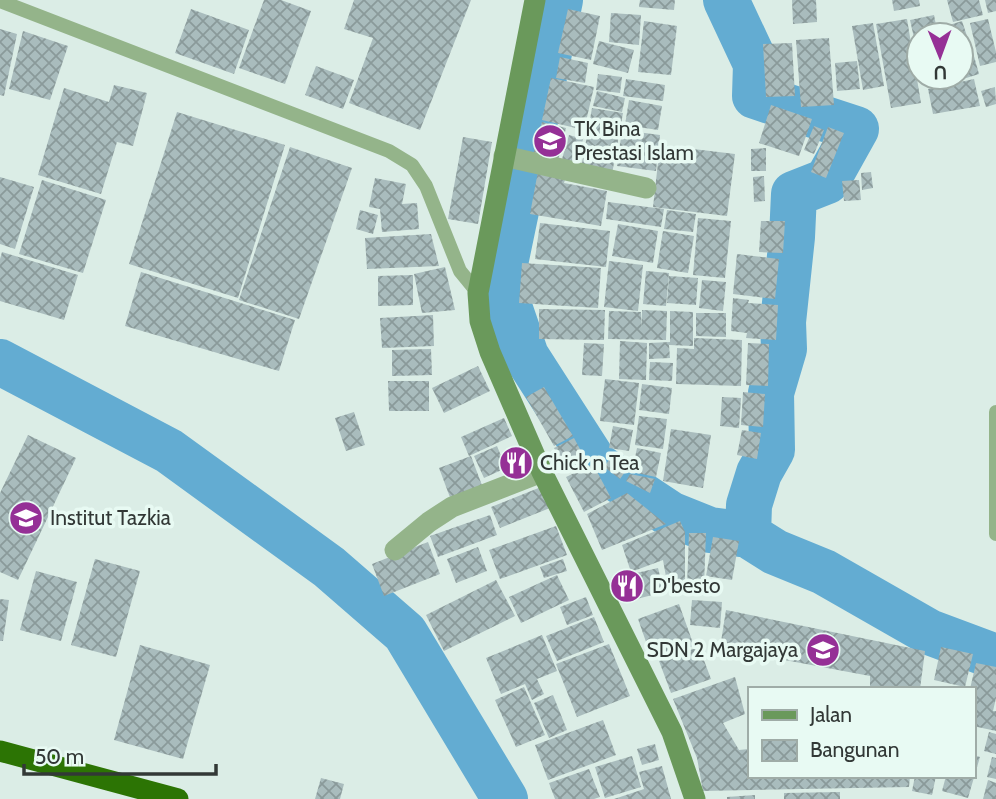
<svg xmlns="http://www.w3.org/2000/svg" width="996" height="799" font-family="Cabin,sans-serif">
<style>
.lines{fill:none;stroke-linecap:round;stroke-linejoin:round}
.river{stroke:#63acd2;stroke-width:46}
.building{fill:url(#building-cross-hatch)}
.lane{stroke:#94b48a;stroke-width:14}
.street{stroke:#94b48a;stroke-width:21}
.secondary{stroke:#6a995b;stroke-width:21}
.highway{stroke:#2c7404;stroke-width:21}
.labels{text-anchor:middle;stroke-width:7;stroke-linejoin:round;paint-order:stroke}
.poi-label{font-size:21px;fill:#323836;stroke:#e8faf3;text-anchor:start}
</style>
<defs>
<pattern id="building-cross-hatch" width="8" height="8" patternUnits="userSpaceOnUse" patternTransform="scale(1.75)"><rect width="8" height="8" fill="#a9bcbd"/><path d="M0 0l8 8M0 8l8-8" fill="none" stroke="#8a9a9a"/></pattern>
</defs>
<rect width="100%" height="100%" fill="#dbede6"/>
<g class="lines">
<path class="river" d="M560,0L501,283L526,356L596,465L670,514L710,530L748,535
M726,0L756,64L755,96L856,129L827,181L794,194L792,237L783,322L784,349L771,393L772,450L759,473L749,505L748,535L775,552L824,572L929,632L996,657
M0,362L169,451L329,567L405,633L505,799"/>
</g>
<path class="building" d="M264,0H281L311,11L285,84L239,68Z
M354,0H471L420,130L349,103L373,38L344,29Z
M640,0H675L674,10L639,7Z
M792,0H816L817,22L793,24Z
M892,0H919L920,6L894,11Z
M947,0H979L983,15L953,22Z
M985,0H996V11L988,13Z
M191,9L249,30L234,74L175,53Z
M568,9L600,16L591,60L558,53Z
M611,13L641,15L639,45L609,42Z
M934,15L938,35H919L918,56L910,20Z
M907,19L921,103L891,108L876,24Z
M988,19L996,52V62L980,66L970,23Z
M644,21L677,26L671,75L638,72Z
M962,21L970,45L961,48V35H945L943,27Z
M873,23L884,86L863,90L852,26Z
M0,29L17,34L4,96L0,95Z
M23,31L68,46L50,100L9,89Z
M829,38L834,105L801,107L796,40Z
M599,41L634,50L628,73L593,64Z
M792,43L795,96L766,97L763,44Z
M972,49L979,74L963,79L961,52Z
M560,57L588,63L585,83L556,78Z
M857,61L860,89L837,91L835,63Z
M316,66L354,80L343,109L305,95Z
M598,74L622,77L620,93L596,90Z
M551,78L594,87L584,130L542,120Z
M626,79L665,85L663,101L623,96Z
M974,79L980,106L933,114L928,89Z
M114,85L147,93L133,146L117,142L101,194L38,175L64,88L109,102Z
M995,87L996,104L986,107L981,91Z
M597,91L625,98L622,112L593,106Z
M629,100L662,106L658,130L625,125Z
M771,105L812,119L799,156L759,143Z
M592,108L623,113L612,174L581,169Z
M177,112L285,145L238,298L129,264Z
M542,122L566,128L558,161L533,155Z
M814,126L824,130L814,154L804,150Z
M828,127L844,133L826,178L811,172Z
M622,130L660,135L656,171L617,166Z
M569,135L583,139L578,163L562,159Z
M463,137L492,142L478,224L448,219Z
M660,145L735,154L727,216L653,207Z
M290,147L352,168L299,319L239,300Z
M766,148V171H751V149Z
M539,166L567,173L564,183L607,191L601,226L530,214Z
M871,172L873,188L862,190L861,173Z
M764,176L765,201L754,202L753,177Z
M0,177L34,187L15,249L0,244Z
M375,178L406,184L402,204L417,203L419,229L382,232L380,209L369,207Z
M42,180L106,200L83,273L19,254Z
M859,180L861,200L844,201L842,181Z
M608,202L664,209L661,227L606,219Z
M360,210L378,215L373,234L356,229Z
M667,210L696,214L693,232L664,229Z
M698,218L731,221L725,278L693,275Z
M761,221H785L783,253L759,252Z
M540,223L610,231L606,267L535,259Z
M618,224L658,231L653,263L612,256Z
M663,231L694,236L688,273L657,268Z
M431,234L439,266L367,269L365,238Z
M2,252L78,275L64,320L0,301V259Z
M737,254L779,259L775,299L733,294Z
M609,261L643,265L638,311L604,307Z
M522,263L601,268L598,308L519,303Z
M445,267L455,310L422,313L414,274Z
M646,271L669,273L666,306L643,304Z
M141,272L295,320L279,371L125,326Z
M413,275V305L378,306V276Z
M669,276L698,278L696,305L667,303Z
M702,280L726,282L723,311L699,308Z
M733,298L749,300L748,303L778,305L776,340L746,338L747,333L731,331Z
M539,309L605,310L604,340L539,339Z
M642,310L667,311L666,340L608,339L609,311L641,312L642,328Z
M670,311L693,312V346L669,345L670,358L649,359V343L670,342Z
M696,313H726V337L696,336Z
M433,315L434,346L382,348L380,318Z
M694,338L742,340L741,386L676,384L677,348L694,349Z
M620,341L647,343L646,380L619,379Z
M584,343L604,344L602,376L582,375Z
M748,343L769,344L768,386L746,385Z
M431,349L432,375L392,376V350Z
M650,362L673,363L672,381L649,380Z
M478,366L490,391L444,413L432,388Z
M605,379L639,383L634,425L600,421Z
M388,381H429V411H389Z
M642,384L672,388L669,414L639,410Z
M544,387L573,436L554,446L526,397Z
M743,392L765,394L763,427L741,425Z
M722,397L741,398L739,428L720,426Z
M354,412L365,445L346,451L335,418Z
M639,416L667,419L663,449L635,445Z
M504,418L512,436L469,456L461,437Z
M613,426L633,430L629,451L609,448Z
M671,429L711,435L703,488L663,481Z
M742,430L761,433L757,459L737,455Z
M28,435L76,458L18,580L0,572V493Z
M574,438L587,462L566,473L554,448Z
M497,446L506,468L484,478L474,456Z
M637,448L661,453L656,477L632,472Z
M614,453L630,465L620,479L604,467Z
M471,456L483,488L451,500L439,468Z
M593,464L611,498L584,512L566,477Z
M630,474L655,479L650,493L626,481Z
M541,487L550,508L500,528L491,507Z
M627,493L666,524L602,550L587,514Z
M490,515L497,535L438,557L430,536Z
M680,521L685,532V588H668L663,560L631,572L622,545Z
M556,526L567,555L500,579L489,550Z
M689,533H706L704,586H687Z
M713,537L739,541L732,580L706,576Z
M428,542L440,574L384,596L372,564Z
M478,547L487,571L456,583L447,559Z
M95,559L140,571L116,657L71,645Z
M563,559L567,571L544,578L540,567Z
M658,568L664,592L625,602L619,577Z
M36,571L77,582L61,641L20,630Z
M557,575L569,600L521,623L509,597Z
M496,580L515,616L444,651L426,615Z
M586,597L593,615L567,625L560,607Z
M0,599L9,600L3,641H0Z
M692,600L722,602L720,628L690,625Z
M679,604L694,646L652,659L638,619Z
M726,610L925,651L920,689H870V676L720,648Z
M594,617L604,642L557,661L546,636Z
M542,635L557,671L537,679L544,694L532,700L525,684L501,694L486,658Z
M609,644L630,696L577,717L556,664Z
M140,645L210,665L183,759L114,740Z
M699,647L711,679L671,693L659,661Z
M941,647L973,654L965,687L934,680Z
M976,663L996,667V698L993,711H996V731L973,726V689H970Z
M735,677L745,714L723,723L739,750L749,749V776H910L909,787L703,791L697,758L673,699Z
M524,687L545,735L516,747L495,700Z
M553,695L567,730L549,738L534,703Z
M603,720L616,755L548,780L535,745Z
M989,732L996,734V754L984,751Z
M655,744L659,760L642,765L637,749Z
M973,755L980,757L968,798L942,791L946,776H973Z
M632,756L641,787L605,798L595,767Z
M992,757L996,758V779L987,777Z
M662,766L671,799H614L644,789L639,772Z
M589,769L600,797L594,799H555L549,783Z
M915,776H936L932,795L912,791Z
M321,778L344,784L340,799H315Z
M988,780L996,783V799H983Z
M840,792V799H784V793Z
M755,795V799H727V797Z"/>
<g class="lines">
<path class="lane" d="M0,1L389,151L412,165L426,186L460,271L478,293
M996,412V534"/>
<path class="street" d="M504,156L646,188
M395,550L429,522L452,507L542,472"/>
<path class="secondary" d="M535,0L478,293L480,321L490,352L542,472L672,732L695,799"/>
<path class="highway" d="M0,751L178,799"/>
</g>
<defs>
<g id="school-disc" transform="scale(1.75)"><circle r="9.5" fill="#953096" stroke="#e8faf3"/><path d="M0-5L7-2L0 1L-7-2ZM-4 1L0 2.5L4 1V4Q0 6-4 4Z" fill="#fff"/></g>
<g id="restaurant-disc" transform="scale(1.75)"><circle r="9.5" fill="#953096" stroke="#e8faf3"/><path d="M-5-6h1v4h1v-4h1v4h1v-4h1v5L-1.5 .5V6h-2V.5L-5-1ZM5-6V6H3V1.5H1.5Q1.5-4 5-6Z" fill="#fff"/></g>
<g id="university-disc" transform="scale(1.75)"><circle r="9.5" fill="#953096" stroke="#e8faf3"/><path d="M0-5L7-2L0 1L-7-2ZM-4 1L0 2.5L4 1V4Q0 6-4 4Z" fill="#fff"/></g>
</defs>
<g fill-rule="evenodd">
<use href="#school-disc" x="550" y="141"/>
<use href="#restaurant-disc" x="516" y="463"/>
<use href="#university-disc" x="26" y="518"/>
<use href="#restaurant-disc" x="627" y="586"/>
<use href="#school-disc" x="823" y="650"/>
</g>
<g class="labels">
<g class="poi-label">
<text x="574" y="136">TK Bina<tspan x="574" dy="24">Prestasi Islam</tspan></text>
<text x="540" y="470">Chick n Tea</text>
<text x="50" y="525">Institut Tazkia</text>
<text x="652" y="593">D'besto</text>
<text x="798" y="657" text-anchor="end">SDN 2 Margajaya</text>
</g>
</g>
<rect x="748" y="687" width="228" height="91" fill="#e8faf3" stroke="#9faca7" stroke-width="2"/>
<rect x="762" y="710" width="35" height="10" fill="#6a995b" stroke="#9faca7" stroke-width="2"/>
<text x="810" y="722" font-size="21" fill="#323836">Jalan</text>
<rect x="762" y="740" width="35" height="21" fill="url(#building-cross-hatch)" stroke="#9faca7" stroke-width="2"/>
<text x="810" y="757" font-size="21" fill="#323836">Bangunan</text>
<g transform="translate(940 56) rotate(179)"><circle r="33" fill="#e8faf3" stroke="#9faca7" stroke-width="2"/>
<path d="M0-5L12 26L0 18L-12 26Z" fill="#953096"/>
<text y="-10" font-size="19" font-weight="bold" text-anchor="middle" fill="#323836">U</text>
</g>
<path d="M24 764v10h192v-10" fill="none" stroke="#323836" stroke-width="3.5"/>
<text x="35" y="764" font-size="21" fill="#323836" stroke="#e8faf3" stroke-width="5" paint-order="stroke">50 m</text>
</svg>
